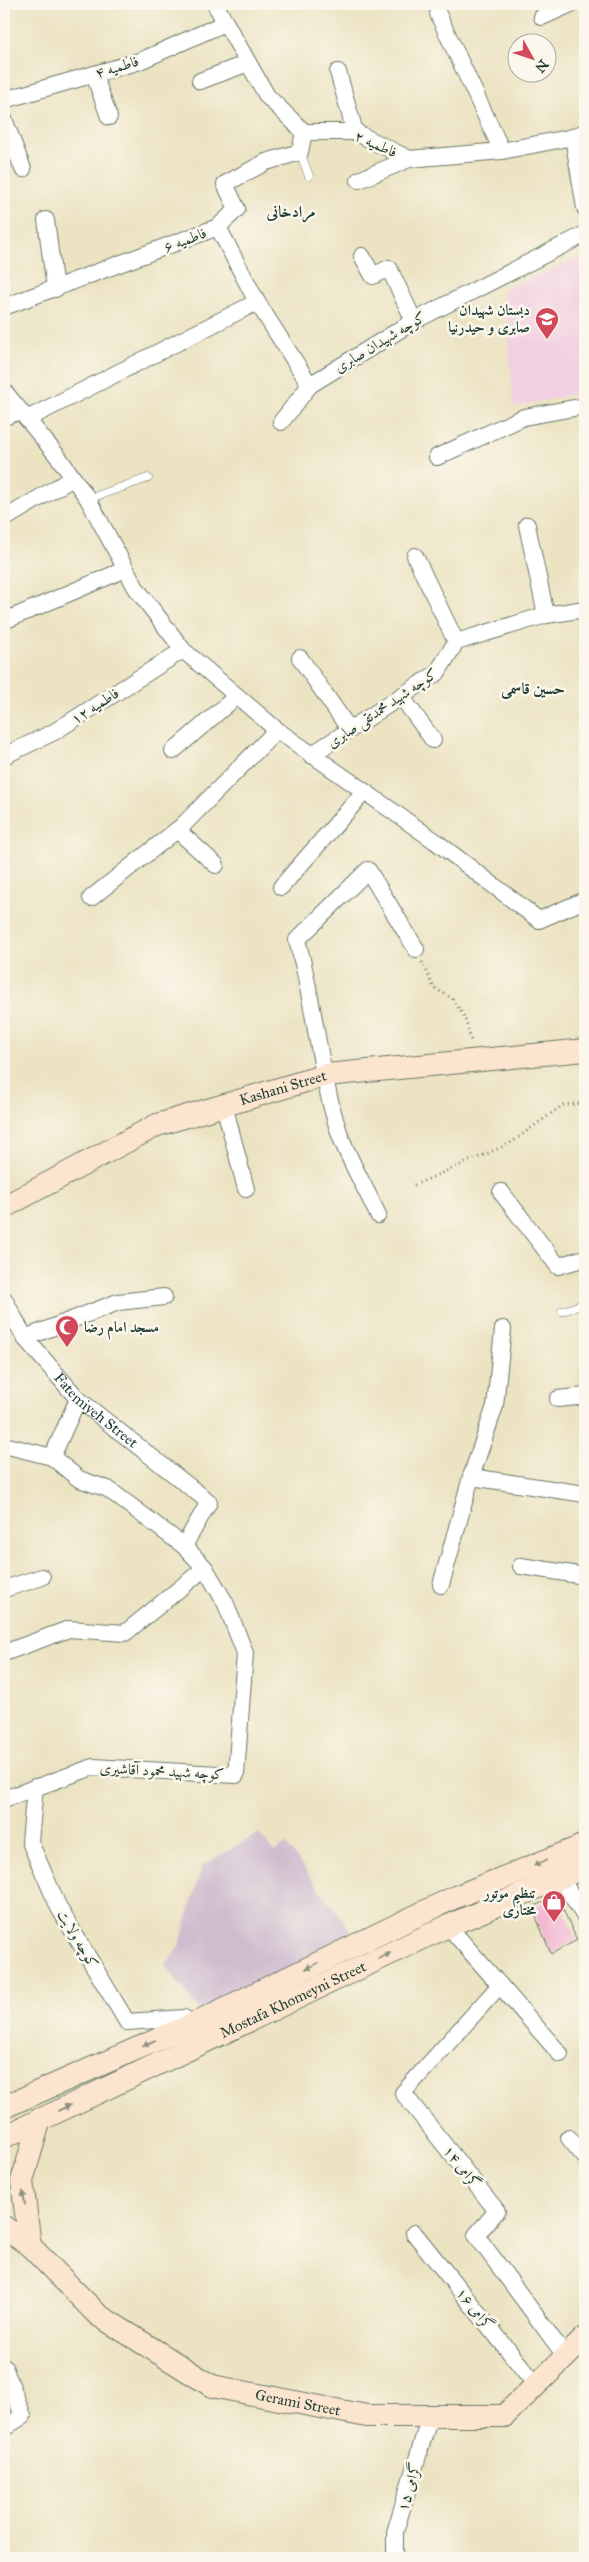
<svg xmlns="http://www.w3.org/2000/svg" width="589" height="2562" font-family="'IM FELL Great Primer',Amiri,serif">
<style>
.built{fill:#f2cfe1}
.industrial{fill:#cfbdcf}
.building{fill:#f0accd}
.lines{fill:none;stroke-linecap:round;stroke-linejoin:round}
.lane-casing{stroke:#677766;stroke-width:9}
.street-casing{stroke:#677766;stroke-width:18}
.secondary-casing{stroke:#677766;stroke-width:24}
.path{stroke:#677766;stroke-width:3;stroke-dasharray:1 4;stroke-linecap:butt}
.lane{stroke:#fff;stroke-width:8}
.street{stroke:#fff;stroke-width:16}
.secondary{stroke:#fce5cf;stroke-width:22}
.oneway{fill:#8e9182}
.labels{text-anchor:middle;stroke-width:5;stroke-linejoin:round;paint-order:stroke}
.street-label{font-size:15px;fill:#1f3d34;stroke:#fbf7ec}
.poi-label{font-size:15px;font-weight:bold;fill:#1f3d34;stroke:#fbf7ec;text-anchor:end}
.neighbourhood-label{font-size:16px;font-weight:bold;fill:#1f3d34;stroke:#fbf7ec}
</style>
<rect width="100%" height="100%" fill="#fbf7ec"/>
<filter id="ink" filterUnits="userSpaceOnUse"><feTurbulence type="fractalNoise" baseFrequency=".02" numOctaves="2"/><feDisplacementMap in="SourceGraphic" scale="10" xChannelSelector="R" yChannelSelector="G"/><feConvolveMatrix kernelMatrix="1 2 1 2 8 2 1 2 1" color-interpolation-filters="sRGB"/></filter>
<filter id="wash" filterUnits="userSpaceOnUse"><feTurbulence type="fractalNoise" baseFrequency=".0096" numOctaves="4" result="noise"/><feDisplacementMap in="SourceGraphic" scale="20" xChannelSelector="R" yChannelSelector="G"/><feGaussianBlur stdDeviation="1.12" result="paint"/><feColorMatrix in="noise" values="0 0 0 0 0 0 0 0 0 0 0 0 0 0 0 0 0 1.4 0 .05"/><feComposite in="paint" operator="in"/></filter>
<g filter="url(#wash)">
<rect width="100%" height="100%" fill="#ece3c2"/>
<path class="built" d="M580,258L585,269V392L514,407L504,289Z"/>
<path class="industrial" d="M259,1833L274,1852L286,1844L361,1944L211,2025L165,1965L179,1947L202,1866Z"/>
<g id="blocks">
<path class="building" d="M557,1896L577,1940L551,1954L532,1907Z"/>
</g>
</g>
<g filter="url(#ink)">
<use href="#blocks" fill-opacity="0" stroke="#677766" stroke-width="1"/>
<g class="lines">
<g class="lane-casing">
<path id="lane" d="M300,152L309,176
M88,499L148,478
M562,1311L585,1304"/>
</g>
<g class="street-casing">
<g id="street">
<path d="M215,4L267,96L304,132H355L409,159L502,151L573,137"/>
<path d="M438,14L502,151"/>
<path d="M542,17L571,4"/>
<path d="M338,72L355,132"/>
<path d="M94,74L109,117"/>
<path d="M200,81L248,63"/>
<path d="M4,100L140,61L225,23"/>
<path d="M4,119L23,169"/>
<path d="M585,132L573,137L585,208"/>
<path d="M359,180L409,159"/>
<path d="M46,220L55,289"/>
<path d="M218,227L257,302L310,385L414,321L585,234"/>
<path d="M362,256L373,276L389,268L414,321"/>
<path d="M4,307L218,227L237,209L225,184L266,162L300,152L304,132"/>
<path d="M4,391L59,458L88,499L136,588L183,650L277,730L435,841L539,920L585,900"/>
<path d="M4,417L20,411"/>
<path d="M27,419L257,302"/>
<path d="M281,422L310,385"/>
<path d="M437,457L524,417L585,406"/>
<path d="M4,519L73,478"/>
<path d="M527,525L546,615"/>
<path d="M415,556L456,642"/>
<path d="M4,621L126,569"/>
<path d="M300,658L349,729"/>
<path d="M401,696L433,740"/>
<path d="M173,751L237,696"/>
<path d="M311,755L437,673L456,642L546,615L585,609"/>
<path d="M4,756L54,732L183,650"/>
<path d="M177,830L216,865"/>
<path d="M281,887L364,792"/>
<path d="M91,898L182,826L277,730"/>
<path d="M224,1105L246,1189"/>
<path d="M501,1192L558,1266L585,1258"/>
<path d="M378,1215C366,1189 350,1162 340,1135C319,1074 315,1003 297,940L368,870L416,949"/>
<path id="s1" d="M4,1299L25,1338L78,1399L209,1502L184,1546"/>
<path d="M25,1338L118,1302L164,1297"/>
<path d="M558,1399L585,1396"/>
<path d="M4,1445L52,1457L78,1399"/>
<path d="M471,1477L585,1494"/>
<path d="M521,1566L585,1576"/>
<path d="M441,1585L471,1477L495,1406L503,1329"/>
<path d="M4,1589L42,1577"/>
<path d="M4,1653L69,1629L125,1633L205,1568"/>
<path d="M35,1787L30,1842L59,1908L127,2022L184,2018L193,2024"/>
<path d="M4,1799L93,1767L236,1775L245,1653L225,1602L205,1568L184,1546L108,1489L79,1479L52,1457"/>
<path d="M560,1877L585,1917"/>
<path d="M448,1926L560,2054"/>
<path d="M500,1985L403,2093L497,2211L476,2235L566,2357"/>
<path d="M569,2138L585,2157"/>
<path d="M414,2233L536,2385"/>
<path d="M4,2367L23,2416L4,2428"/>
<path d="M395,2558V2532L430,2416"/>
</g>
</g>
<g class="secondary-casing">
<g id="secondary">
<path id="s2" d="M4,1207L157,1125L326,1075L585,1050"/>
<path d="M4,2107L193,2024L453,1898L585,1845"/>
<path id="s3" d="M4,2137L448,1926L585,1867"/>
<path id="s4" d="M4,2227L30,2246L98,2315L212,2386L367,2416H504L585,2338"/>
<path d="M30,2246L22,2181L40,2119"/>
</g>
</g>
<path class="path" d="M422,962L434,988L452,998L465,1018L471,1041
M414,1185L509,1144L563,1105L585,1103"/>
<use href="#lane" class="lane"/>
<use href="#street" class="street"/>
<use href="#secondary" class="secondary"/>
</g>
<defs><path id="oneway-solid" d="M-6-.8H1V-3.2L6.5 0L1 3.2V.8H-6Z" transform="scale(1.25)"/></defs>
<g class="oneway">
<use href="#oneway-solid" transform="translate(540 1863) rotate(158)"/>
<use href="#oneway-solid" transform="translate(384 1956) rotate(-25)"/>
<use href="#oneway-solid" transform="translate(312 1966) rotate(154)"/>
<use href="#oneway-solid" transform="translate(149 2043) rotate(156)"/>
<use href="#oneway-solid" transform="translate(64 2108) rotate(-25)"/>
<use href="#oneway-solid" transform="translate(24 2198) rotate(-98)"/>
</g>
</g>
<defs>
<g id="school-pin" transform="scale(1.25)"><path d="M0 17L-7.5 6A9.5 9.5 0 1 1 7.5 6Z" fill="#d1495b" stroke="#fbf7ec"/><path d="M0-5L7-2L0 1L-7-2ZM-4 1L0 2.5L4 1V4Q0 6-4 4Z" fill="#fff"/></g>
<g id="mosque-pin" transform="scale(1.25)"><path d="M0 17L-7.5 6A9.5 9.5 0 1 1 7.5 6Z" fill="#d1495b" stroke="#fbf7ec"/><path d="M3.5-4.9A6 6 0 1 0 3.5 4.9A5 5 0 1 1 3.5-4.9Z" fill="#fff"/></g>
<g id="shop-pin" transform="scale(1.25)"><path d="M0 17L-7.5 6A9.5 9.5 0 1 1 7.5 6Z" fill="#d1495b" stroke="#fbf7ec"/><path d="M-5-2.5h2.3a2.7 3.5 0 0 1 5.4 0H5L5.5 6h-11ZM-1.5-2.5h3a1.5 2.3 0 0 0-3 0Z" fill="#fff"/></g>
</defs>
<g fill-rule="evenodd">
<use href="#school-pin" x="547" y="319"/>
<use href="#mosque-pin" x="67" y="1327"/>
<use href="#shop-pin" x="554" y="1902"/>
</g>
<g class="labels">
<g class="street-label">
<text transform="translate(117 67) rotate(-17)" y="5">فاطمیه ۴</text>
<text transform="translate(376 144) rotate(24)" y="5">فاطمیه ۲</text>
<text transform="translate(185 240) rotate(-21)" y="5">فاطمیه ۶</text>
<text transform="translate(380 342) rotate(-31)" y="5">کوچه شهیدان صابری</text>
<text transform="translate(95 706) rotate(-33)" y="5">فاطمیه ۱۲</text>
<text transform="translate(382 708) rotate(-34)" y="5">کوچه شهید محمدتقی صابری</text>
<text dy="5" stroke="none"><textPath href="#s2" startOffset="305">Kashani Street</textPath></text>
<text dy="5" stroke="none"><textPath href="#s1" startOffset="146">Fatemiyeh Street</textPath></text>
<text transform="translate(162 1771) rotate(3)" y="5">کوچه شهید محمود آقاشیری</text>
<text transform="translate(78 1939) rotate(59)" y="5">کوچه ولایت</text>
<text dy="5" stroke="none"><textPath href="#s3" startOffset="320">Mostafa Khomeyni Street</textPath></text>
<text transform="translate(462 2167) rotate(52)" y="5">گرامی ۱۴</text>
<text transform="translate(475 2309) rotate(51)" y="5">گرامی ۱۶</text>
<text dy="5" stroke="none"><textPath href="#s4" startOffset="351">Gerami Street</textPath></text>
<text transform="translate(409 2487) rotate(-74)" y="5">گرامی ۱۵</text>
</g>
<g class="poi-label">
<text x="530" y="315">دبستان شهیدان<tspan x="530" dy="17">صابری و حیدرنیا</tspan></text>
<text x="84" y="1332" text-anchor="start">مسجد امام رضا</text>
<text x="536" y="1898">تنظیم موتور<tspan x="536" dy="17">مختاری</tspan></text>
</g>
<g class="neighbourhood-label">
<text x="291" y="217">مرادخانی</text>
<text x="533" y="694">حسین قاسمی</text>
</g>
</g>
<rect width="589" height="2562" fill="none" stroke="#fbf7ec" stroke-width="20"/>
<g transform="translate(532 58) rotate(130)"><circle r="24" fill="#fbf7ec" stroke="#a3ada2"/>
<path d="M0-4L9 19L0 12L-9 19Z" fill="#d1495b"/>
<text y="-8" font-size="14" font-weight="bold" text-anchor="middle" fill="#1f3d34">N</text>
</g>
</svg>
